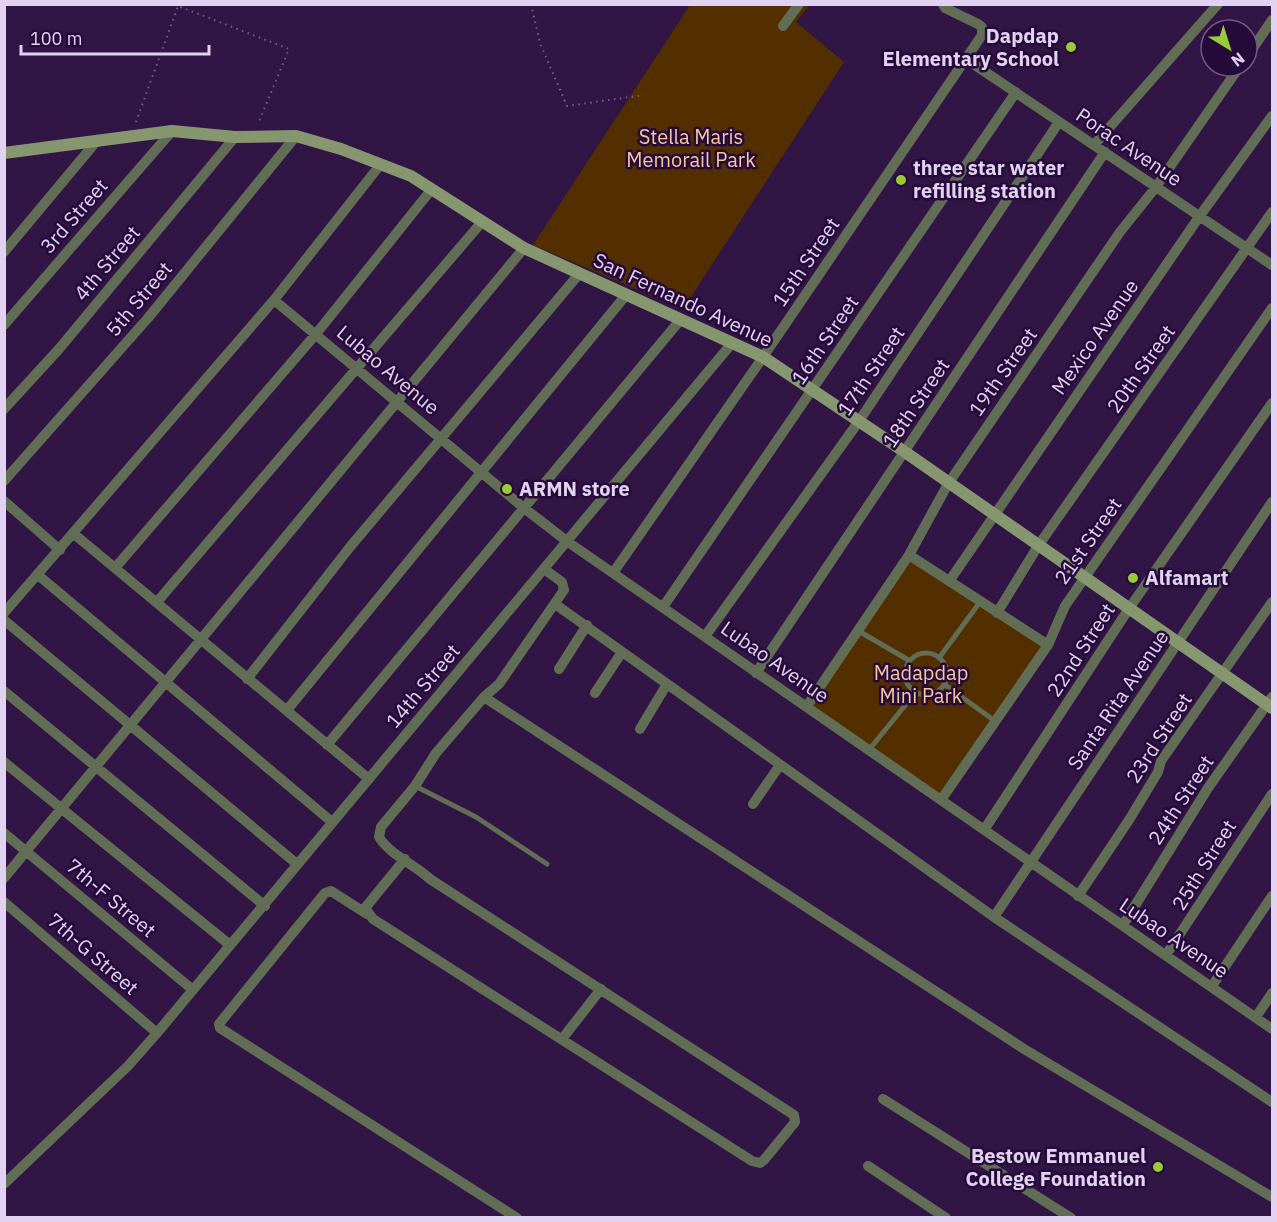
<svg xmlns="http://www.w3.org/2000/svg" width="1277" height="1222" font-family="'IBM Plex Sans',sans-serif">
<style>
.green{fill:#532f00}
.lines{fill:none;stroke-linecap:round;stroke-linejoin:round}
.path{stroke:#755f88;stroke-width:2;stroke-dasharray:1.5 4.5;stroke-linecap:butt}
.lane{stroke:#626d55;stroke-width:5}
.street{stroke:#626d55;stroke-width:10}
.secondary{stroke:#86976f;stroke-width:12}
.poi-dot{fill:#98cb37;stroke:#260a3a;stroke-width:2}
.labels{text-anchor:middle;stroke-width:5;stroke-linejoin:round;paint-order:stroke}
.poi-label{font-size:20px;font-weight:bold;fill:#e1d2f1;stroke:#260a3a;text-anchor:start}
.park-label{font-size:20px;fill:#f4c89b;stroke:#260a3a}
.street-label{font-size:20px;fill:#e1d2f1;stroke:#260a3a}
</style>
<rect width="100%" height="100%" fill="#301545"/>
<path class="green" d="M690,5H809L796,22L844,62L683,309L533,245Z
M909,555L1048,645L941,800L807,706Z"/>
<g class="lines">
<path class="path" d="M531,4L540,43L567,106L644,95
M136,122L178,6L289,49L258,124"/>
<path class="lane" d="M857,630L910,661
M905 674a21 21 0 1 1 42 0a21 21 0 1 1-42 0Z
M939,658L980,602
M945,685L995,721
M868,751L916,692
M415,786L476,817L547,864"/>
<path class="street" d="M783,26L799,4
M1247,57L1272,20
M966,59L1272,265
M1094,145L1218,4
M4,252L95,143
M274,300L524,508L568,542L1272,1029
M4,325L172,131
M4,409L59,349L235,137
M4,481L148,318L296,136
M4,501L60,550
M74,534L369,779
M909,555L1048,645
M115,568L316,334L431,190
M544,569L562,582L564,590L499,684L484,697L1024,1049L1272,1197
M613,573L763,357L982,35V27L978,24L945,8L943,4
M38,575L332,822
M950,580L1199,217L1272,116
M157,602L481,223
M555,604L994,917L1272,1102
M663,607L1016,92
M4,613L274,300L380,165
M997,613L1038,546L1272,212
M4,620L297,864
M706,635L859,421L1059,122
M559,669L587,625
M756,673L1105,152
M247,679L350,547L579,274
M4,691L265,906
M595,693L622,652
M807,706L909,555L948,484L1120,232L1156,187L1240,66
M287,710L626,295
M640,729L667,684
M327,745L681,319
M4,762L230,945
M941,800L1048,645L1065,606L1272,308
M753,804L780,765
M984,830L1128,610L1272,403
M4,833L193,990
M405,859L365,908L373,919L752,1161L760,1163L764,1160L795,1122L794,1115L430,879C414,864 390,855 379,837L381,827L415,786L436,753L484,697
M4,878L524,248
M1078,896L1129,820L1158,772L1161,761L1272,602
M4,902L157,1033
M367,914L331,891L325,893L219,1024L220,1028L517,1218
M994,917L1272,502
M1123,925L1208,788L1272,697
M1166,955L1272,794
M1212,986L1272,896
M1256,1017L1272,993
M562,1039L601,989
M883,1099L1071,1218
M868,1166L946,1218
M4,1184L128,1066L157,1033L732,343"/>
<path class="secondary" d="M4,153L172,131L235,137L296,136L341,149L411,176L524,248L763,357L905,452L1272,708"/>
</g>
<g class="poi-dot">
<circle cx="1071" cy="47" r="6"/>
<circle cx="901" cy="180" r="6"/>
<circle cx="507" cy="489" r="6"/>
<circle cx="1133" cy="578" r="6"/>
<circle cx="1158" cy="1167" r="6"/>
</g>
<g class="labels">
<g class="poi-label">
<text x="1059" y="43" text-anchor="end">Dapdap<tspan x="1059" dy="23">Elementary School</tspan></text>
<text x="913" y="175">three star water<tspan x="913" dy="23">refilling station</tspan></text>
<text x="519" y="496">ARMN store</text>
<text x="1145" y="585">Alfamart</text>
<text x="1146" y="1163" text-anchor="end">Bestow Emmanuel<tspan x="1146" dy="23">College Foundation</tspan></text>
</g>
<g class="park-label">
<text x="691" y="144">Stella Maris<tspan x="691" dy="23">Memorail Park</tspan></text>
<text x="921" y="680">Madapdap<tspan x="921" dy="23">Mini Park</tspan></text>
</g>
<g class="street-label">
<text transform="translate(1129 147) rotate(34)" y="7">Porac Avenue</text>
<text transform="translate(74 216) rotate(-49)" y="7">3rd Street</text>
<text transform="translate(806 262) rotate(-56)" y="7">15th Street</text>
<text transform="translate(107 263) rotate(-50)" y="7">4th Street</text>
<text transform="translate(139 299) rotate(-50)" y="7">5th Street</text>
<text transform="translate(683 300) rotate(25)" y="7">San Fernando Avenue</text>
<text transform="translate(1095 337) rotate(-55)" y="7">Mexico Avenue</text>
<text transform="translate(825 340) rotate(-56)" y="7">16th Street</text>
<text transform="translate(1141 369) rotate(-55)" y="7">20th Street</text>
<text transform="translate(388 370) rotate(40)" y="7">Lubao Avenue</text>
<text transform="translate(871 371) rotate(-56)" y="7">17th Street</text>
<text transform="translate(1003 372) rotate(-55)" y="7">19th Street</text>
<text transform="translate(916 403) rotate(-56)" y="7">18th Street</text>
<text transform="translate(1088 541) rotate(-55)" y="7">21st Street</text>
<text transform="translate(1081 650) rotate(-57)" y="7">22nd Street</text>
<text transform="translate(775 662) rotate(35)" y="7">Lubao Avenue</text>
<text transform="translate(423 686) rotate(-50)" y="7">14th Street</text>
<text transform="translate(1118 700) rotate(-56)" y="7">Santa Rita Avenue</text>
<text transform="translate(1159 738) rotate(-57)" y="7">23rd Street</text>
<text transform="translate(1181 800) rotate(-57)" y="7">24th Street</text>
<text transform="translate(1204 865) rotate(-58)" y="7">25th Street</text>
<text transform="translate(111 898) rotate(40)" y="7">7th-F Street</text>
<text transform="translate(1174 938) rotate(34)" y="7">Lubao Avenue</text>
<text transform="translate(93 954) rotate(41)" y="7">7th-G Street</text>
</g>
</g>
<rect width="1277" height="1222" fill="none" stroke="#e1d2f1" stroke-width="12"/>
<g transform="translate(1229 48) rotate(142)"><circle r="28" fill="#260a3a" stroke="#715a83" stroke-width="1.5"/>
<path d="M0-4.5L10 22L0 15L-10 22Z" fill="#98cb37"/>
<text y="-9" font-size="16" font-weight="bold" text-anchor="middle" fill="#e1d2f1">N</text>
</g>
<path d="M21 45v9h188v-9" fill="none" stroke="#e1d2f1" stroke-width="3"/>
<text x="30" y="45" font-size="18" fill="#e1d2f1" stroke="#260a3a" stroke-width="4.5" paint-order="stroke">100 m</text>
</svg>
